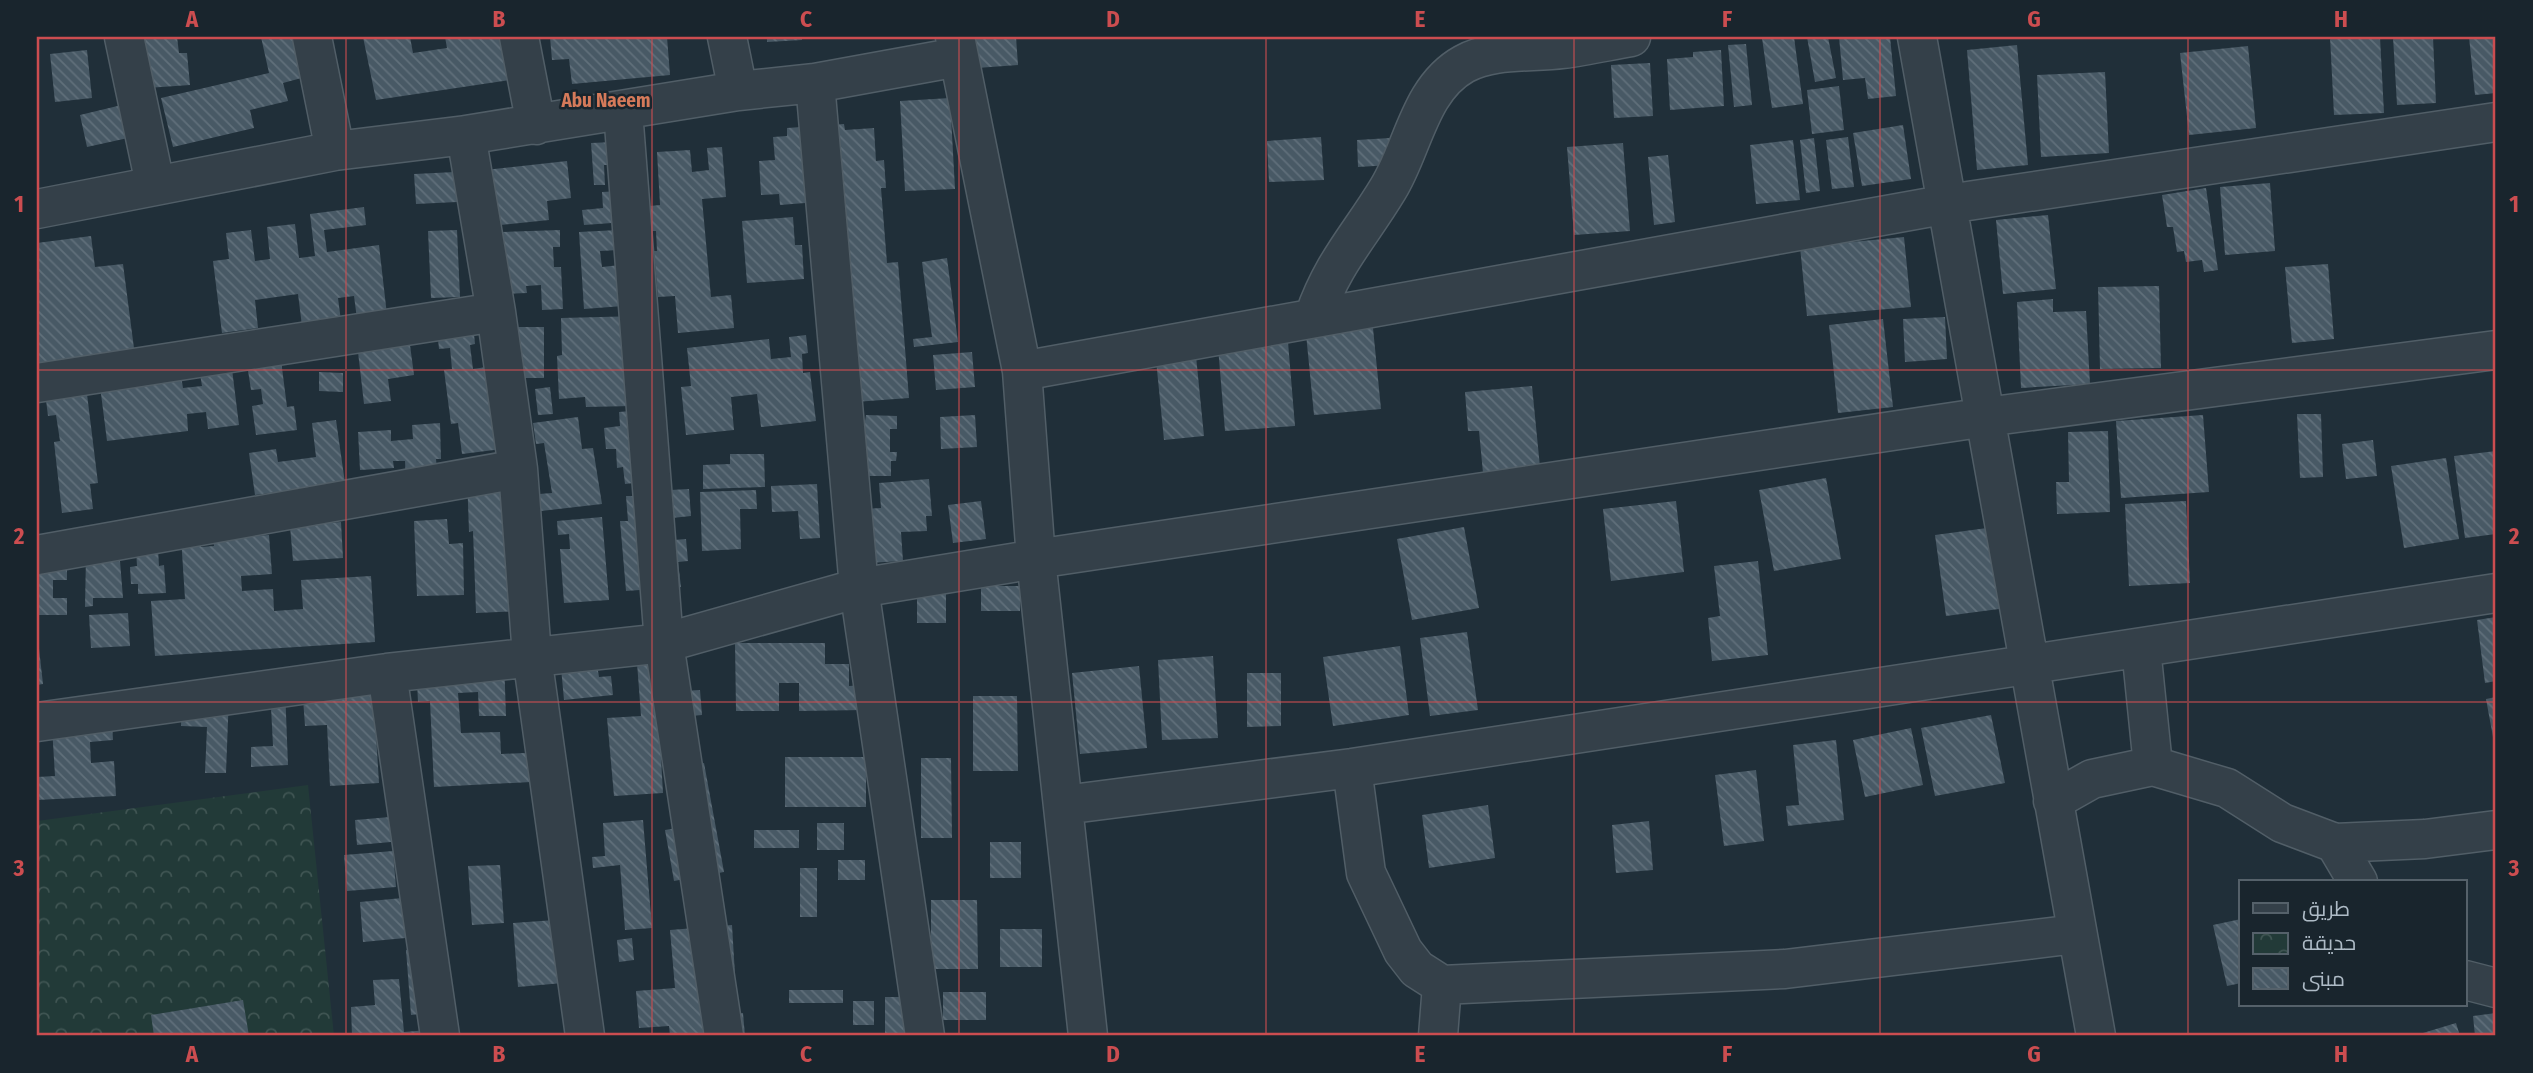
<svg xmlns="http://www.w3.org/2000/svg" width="2533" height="1073" font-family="'Fira Sans Condensed',Cairo,sans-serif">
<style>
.park{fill:url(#park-crowns)}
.building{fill:url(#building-back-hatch)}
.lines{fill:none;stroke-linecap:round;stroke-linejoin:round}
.minor-casing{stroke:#515e67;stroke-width:41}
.minor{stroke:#344049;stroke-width:38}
.grid{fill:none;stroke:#cc4d50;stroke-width:2;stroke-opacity:0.55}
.labels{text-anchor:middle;stroke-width:5;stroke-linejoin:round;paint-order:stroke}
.neighbourhood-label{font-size:19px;font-weight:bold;fill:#d57a5a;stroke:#19252d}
.neatline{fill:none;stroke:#cc4d50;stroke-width:2.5}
.grid-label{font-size:23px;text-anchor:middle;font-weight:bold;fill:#cc4d50}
</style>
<defs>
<pattern id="park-crowns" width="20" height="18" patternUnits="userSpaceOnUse" patternTransform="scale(1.75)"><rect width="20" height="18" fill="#223a38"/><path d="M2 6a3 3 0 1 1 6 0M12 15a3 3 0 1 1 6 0" fill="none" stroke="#405553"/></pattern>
<pattern id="building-back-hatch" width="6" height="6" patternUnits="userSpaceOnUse" patternTransform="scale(1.75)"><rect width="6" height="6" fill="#485965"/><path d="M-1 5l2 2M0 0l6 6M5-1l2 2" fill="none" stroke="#606f7a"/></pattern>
</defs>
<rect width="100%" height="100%" fill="#202f39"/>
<path class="park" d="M308,785L334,1036H37V821Z"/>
<path class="building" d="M143,37H177L179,53H187L190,85L147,88Z
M261,37H312L320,73L283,83L288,101L250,110L254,128L173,147L161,98L269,73Z
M363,37H410L413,53L447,48L445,37H510L517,79L376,100Z
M550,37H667L670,75L572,84L569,59L552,60Z
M767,37H802V40L767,42Z
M975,37H1016L1018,65L977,68Z
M1794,37L1803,104L1772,108L1762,38Z
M1807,37H1828L1836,78L1815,82Z
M1839,37H1890L1896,96L1868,99L1865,78L1843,80Z
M2330,37H2380L2384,113L2334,115Z
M2393,37H2433L2436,103L2397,105Z
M2469,37H2496V93L2475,95Z
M1746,44L1752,105L1734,107L1728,45Z
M2017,45L2028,165L1977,170L1967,50Z
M2248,46L2256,128L2189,135L2180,53Z
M87,50L92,98L55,102L50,54Z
M1721,50L1724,106L1670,110L1667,59L1693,57V52Z
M1650,63L1653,116L1614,118L1611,65Z
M2105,72L2109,153L2041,157L2037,75Z
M1839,86L1844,130L1812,134L1807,90Z
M950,98L955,189L905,191L900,101Z
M130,103L137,136L87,147L80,115Z
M844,124L845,130L874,128L876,161L884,160L886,188H881L887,263L898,262L909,398L855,402L830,201L780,205L779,194L761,195L759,161L775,160L773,137L787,136V128Z
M1903,125L1911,179L1862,186L1853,133Z
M1321,137L1324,180L1269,182L1267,141Z
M1848,137L1854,187L1832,189L1826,140Z
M1390,138L1391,165L1358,167L1357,140Z
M1814,138L1820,191L1806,193L1800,140Z
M1793,140L1800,200L1756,204L1750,145Z
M613,142L615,165H604L605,185H594L591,143Z
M1623,143L1630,231L1574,235L1567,147Z
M722,147L726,197L702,199L711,297L731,295L734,328L678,333L675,296L658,297L654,251H657L656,231H652L650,206L660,205L657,152L690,150L692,172L709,170L707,148Z
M1668,155L1675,222L1654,225L1648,157Z
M567,161L571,198L547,201L549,220L491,226L485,170Z
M455,172L457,202L416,204L414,174Z
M2270,183L2275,251L2225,255L2220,187Z
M2206,188L2218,270L2204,272L2202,260L2186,262L2184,251L2177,252L2173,227H2167L2162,195Z
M638,190L640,221L584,225L582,210L603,208L602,192Z
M364,207L366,225L324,230L327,252L379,245L387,315L357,319L354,296L338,298L341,321L302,326L298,294L255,300L258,328L222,333L213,261L229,259L226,233L251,230L255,261L270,259L267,227L295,224L299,258L315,256L310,214Z
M2048,215L2056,289L2003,294L1996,220Z
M793,217L795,245H802L804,279L747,283L742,221Z
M457,230L460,297L431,298L428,231Z
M560,230V247H553L554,267H561L563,309L542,310L541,285L526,286L527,293L505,294L502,232Z
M618,230L619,250L600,251L602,267L620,265L623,306L584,309L579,232Z
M91,236L95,267L123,264L135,356L37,368V243Z
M1904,237L1911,307L1807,316L1800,247Z
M947,258L958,342L914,347L913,339L932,337L922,262Z
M2328,264L2334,339L2292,343L2285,267Z
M2159,286L2161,368L2100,369L2098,287Z
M2053,299V312L2086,311L2090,384L2021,388L2017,302Z
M640,316L633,406L586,407L585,397L559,399L557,356L562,355L561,318Z
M1945,317L1947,359L1905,362L1903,319Z
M1883,319L1893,407L1838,413L1829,325Z
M473,324L475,344L470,345L473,369L500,365L511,448L462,454L458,423L451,424L444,370L452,369L450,348L439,349L437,329Z
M511,327H544V378H511Z
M1373,328L1381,409L1314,415L1306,334Z
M806,335L808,353L802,354L803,373L810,372L816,421L761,427L757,394L731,397L734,430L686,435L681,387L691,386L687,348L769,339L771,359L791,357L789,337Z
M1288,342L1295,426L1225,431L1218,347Z
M410,345L414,375L388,379L391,401L364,404L358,352Z
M972,352L975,387L936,390L933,355Z
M1196,356L1204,436L1164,440L1156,360Z
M281,360L287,407L294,406L297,430L256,435L252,406L263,404L261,389L251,390L247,364Z
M232,369L239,425L208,429L206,412L187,414L188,431L107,441L100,386L181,376L183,388L202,386L200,374Z
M319,372L343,373V392L319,391Z
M1532,386L1540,467L1483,473L1479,431H1468L1465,392Z
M550,387L553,414L538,415L535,389Z
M87,394L98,483L90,484L93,509L62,513L54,442L60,441L56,415L48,416L46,400Z
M653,409L670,490L689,489L691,516L672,518L673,540L686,539L688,561L678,562L681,587L626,591L620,521H628L626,496H635L634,483L625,484L623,467L617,468L616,449H606L604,428L620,426L619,412Z
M2297,414H2321L2323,477L2300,478Z
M866,415L897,416V429H890V452H897L896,461H891V476H856Z
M975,415L977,447L941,449L940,417Z
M2203,415L2209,492L2121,498L2116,421Z
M578,417L582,449L593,448L602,504L541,511L539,494L552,493L544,443L536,444L533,423Z
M336,420L345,483L255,495L249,453L276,449L278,462L316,457L312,423Z
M440,423L441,459H436L438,480L406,482L405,461H393L394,468L360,470L358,432L391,430V441L413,439L412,425Z
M2108,431L2110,512L2057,514L2056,482H2069L2068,432Z
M2373,440L2377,476L2346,479L2342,444Z
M2496,451V534L2465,538L2454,456Z
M730,454H764L765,487L703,489V465L730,464Z
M2446,458L2459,539L2404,548L2391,466Z
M505,474L522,611L476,613L473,531L469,532L467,475Z
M1826,478L1841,559L1774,571L1759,490Z
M929,479L932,516H926L927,531L901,532L903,561L867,563L864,509L881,508L879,483Z
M817,484L820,538L800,539L798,511L772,512L771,486Z
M756,490L757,509H740L741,549L702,551L700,492Z
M981,501L986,539L953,543L948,505Z
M1676,501L1684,572L1611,581L1603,509Z
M2186,501L2190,583L2129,586L2125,504Z
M602,517L609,600L564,603L560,549H570L569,534L558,535L557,521Z
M447,519L449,544L463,543L464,595L417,596L414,521Z
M341,522L343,558L293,561L290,526Z
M2002,526L2014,607L1946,616L1935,535Z
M1464,527L1479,608L1412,620L1397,539Z
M269,535L272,574L241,576L242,591L273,589L274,611L303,609L301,580L371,576L375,642L155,656L151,601L185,599L181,537L200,536L201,547L214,546L213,539Z
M158,549L159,566L164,565L166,593L138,594V584H131L130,567L137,566L136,550Z
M107,553L108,562L120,561L123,598H93V606L85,607L86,555Z
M1758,561L1768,655L1712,661L1708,618L1720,616L1714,566Z
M37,564H67V580H53V598H67V615H37Z
M981,586H1020V611H981Z
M917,588H946V623H917Z
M128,613L130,646L91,648L89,615Z
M2496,617V681L2485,683L2477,620Z
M37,631L43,684L37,685Z
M684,632L687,666L682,691L700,690L702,715L691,716L694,755L661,758L663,793L614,796L607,718L641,716L635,636Z
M1467,632L1478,710L1430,716L1420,638Z
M735,643H825V664H849V686L865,685V710L799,711V683H779V711H736Z
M559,646L597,665L599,677L611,676L613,695L564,700Z
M1400,646L1409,715L1333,726L1323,657Z
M1213,656L1218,738L1162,740L1158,660Z
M504,659L506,716H479L478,692L458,693L461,733L500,732L501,754L547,752L549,781L434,787L430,701L418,702L416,663Z
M1139,666L1147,748L1080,754L1072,673Z
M372,668L379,783L330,786L327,725L305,726L301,671Z
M1247,673H1281V726L1247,727Z
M270,688H285L288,765L251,767V747L273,746Z
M182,694L229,695L226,773H205L207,727L181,726Z
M973,696H1017L1018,771H973Z
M2496,697V748H2495L2486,699Z
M111,706L113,740L90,742L91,763L114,761L116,796L37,800V777L55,776L51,710Z
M1991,715L2005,783L1935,796L1921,728Z
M1911,728L1923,785L1865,797L1853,740Z
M1836,740L1844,820L1788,826L1786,806L1799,805L1793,745Z
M785,757H866V807H785Z
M921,758H951L952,838H921Z
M704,763L724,872L674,881L665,830L688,826L678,768Z
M1756,770L1764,841L1724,846L1715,775Z
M1488,805L1495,858L1429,868L1422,815Z
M390,817L391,842L357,845L355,820Z
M643,820L652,928L625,930L620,865L593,868L592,857L605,856L603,823Z
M1649,821L1653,870L1616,873L1612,825Z
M817,823H844V850H817Z
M754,830H799V848H754Z
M990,842H1021V878H990Z
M393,851L396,887L347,891L344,855Z
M838,860H865V880H838Z
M500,865L504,923L472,925L468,866Z
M800,868H817V917H800Z
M413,897L416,937L363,942L360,902Z
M931,900H977L978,969H931Z
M569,919L574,982L518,987L513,923Z
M2241,919V983L2227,986L2213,925Z
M732,925L735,975H722L726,1015L743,1013L745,1036H670L669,1026L639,1028L636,991L675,988L670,930Z
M1000,929H1042V967H1000Z
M632,938L634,960L619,962L617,940Z
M423,948L429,1013L411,1015L406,950Z
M399,979L404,1032L428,1030L429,1036H352L351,1007L375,1005L373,980Z
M789,990H843V1003H789Z
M943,992H986V1020H943Z
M885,997H913L914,1036H885Z
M243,1000L249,1036H154L151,1015Z
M853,1001H874V1025H853Z
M2496,1013V1036H2475L2473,1016Z
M2456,1023L2460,1036H2413Z"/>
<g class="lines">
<g class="minor-casing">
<path id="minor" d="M124,37L155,184
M312,37L335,151
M519,37L536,125
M727,37L738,91
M955,37L1022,371L1036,559L1088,1036
M1917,37L2096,1036
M815,83L859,588L925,1036
M623,111L664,643L724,1036
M466,135L496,312L518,469L532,656L585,1036
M37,209L335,151L466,135L738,91L815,83L958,57
M1314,317C1333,262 1359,237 1388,189C1413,149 1419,89 1464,64C1493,48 1531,53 1563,49C1586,46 1608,41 1631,37
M1022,371L1948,204L2496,122
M37,383L496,312
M37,555L518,469
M2141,648L2153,766
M387,673L440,1036
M37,722L387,673L664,643L859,588L1036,559L1986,417L2496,350
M1352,768L1366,873L1403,951L1417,969L1442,985L1785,969L2076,934
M2053,801L2092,779L2153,766L2227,788L2282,823L2335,843L2425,839L2496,830
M1064,805L1352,768L2496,593
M2335,843L2358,882
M2465,980L2496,988
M1438,1036L1442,985"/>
</g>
<use href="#minor" class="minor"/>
</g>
<path class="grid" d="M346,37V1036M652,37V1036M959,37V1036M1266,37V1036M1574,37V1036M1880,37V1036M2188,37V1036M37,370H2496M37,702H2496"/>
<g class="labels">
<g class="neighbourhood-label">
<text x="606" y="107">Abu Naeem</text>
</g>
</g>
<rect width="2533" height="1073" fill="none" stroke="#19252d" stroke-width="77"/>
<rect x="2239" y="880" width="228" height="126" fill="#19252d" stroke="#55616a" stroke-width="2"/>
<rect x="2253" y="903" width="35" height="10" fill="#344049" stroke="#55616a" stroke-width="2"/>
<text x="2302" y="916" font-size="21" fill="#aebbc6">طريق</text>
<rect x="2253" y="933" width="35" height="21" fill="url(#park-crowns)" stroke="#55616a" stroke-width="2"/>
<text x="2302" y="950" font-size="21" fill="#aebbc6">حديقة</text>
<rect x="2253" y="968" width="35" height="21" fill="url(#building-back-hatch)" stroke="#55616a" stroke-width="2"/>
<text x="2302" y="986" font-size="21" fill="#aebbc6">مبنى</text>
<rect x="38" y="38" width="2456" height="996" class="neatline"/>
<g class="grid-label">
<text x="192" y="27">A</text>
<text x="499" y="27">B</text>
<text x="806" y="27">C</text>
<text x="1113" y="27">D</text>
<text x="1420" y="27">E</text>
<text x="1727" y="27">F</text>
<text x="2034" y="27">G</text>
<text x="2341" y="27">H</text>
<text x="19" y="212">1</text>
<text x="2514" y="212">1</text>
<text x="19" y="544">2</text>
<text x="2514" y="544">2</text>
<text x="19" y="876">3</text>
<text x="2514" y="876">3</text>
<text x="192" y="1062">A</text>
<text x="499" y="1062">B</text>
<text x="806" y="1062">C</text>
<text x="1113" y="1062">D</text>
<text x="1420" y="1062">E</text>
<text x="1727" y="1062">F</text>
<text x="2034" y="1062">G</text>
<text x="2341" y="1062">H</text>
</g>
</svg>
